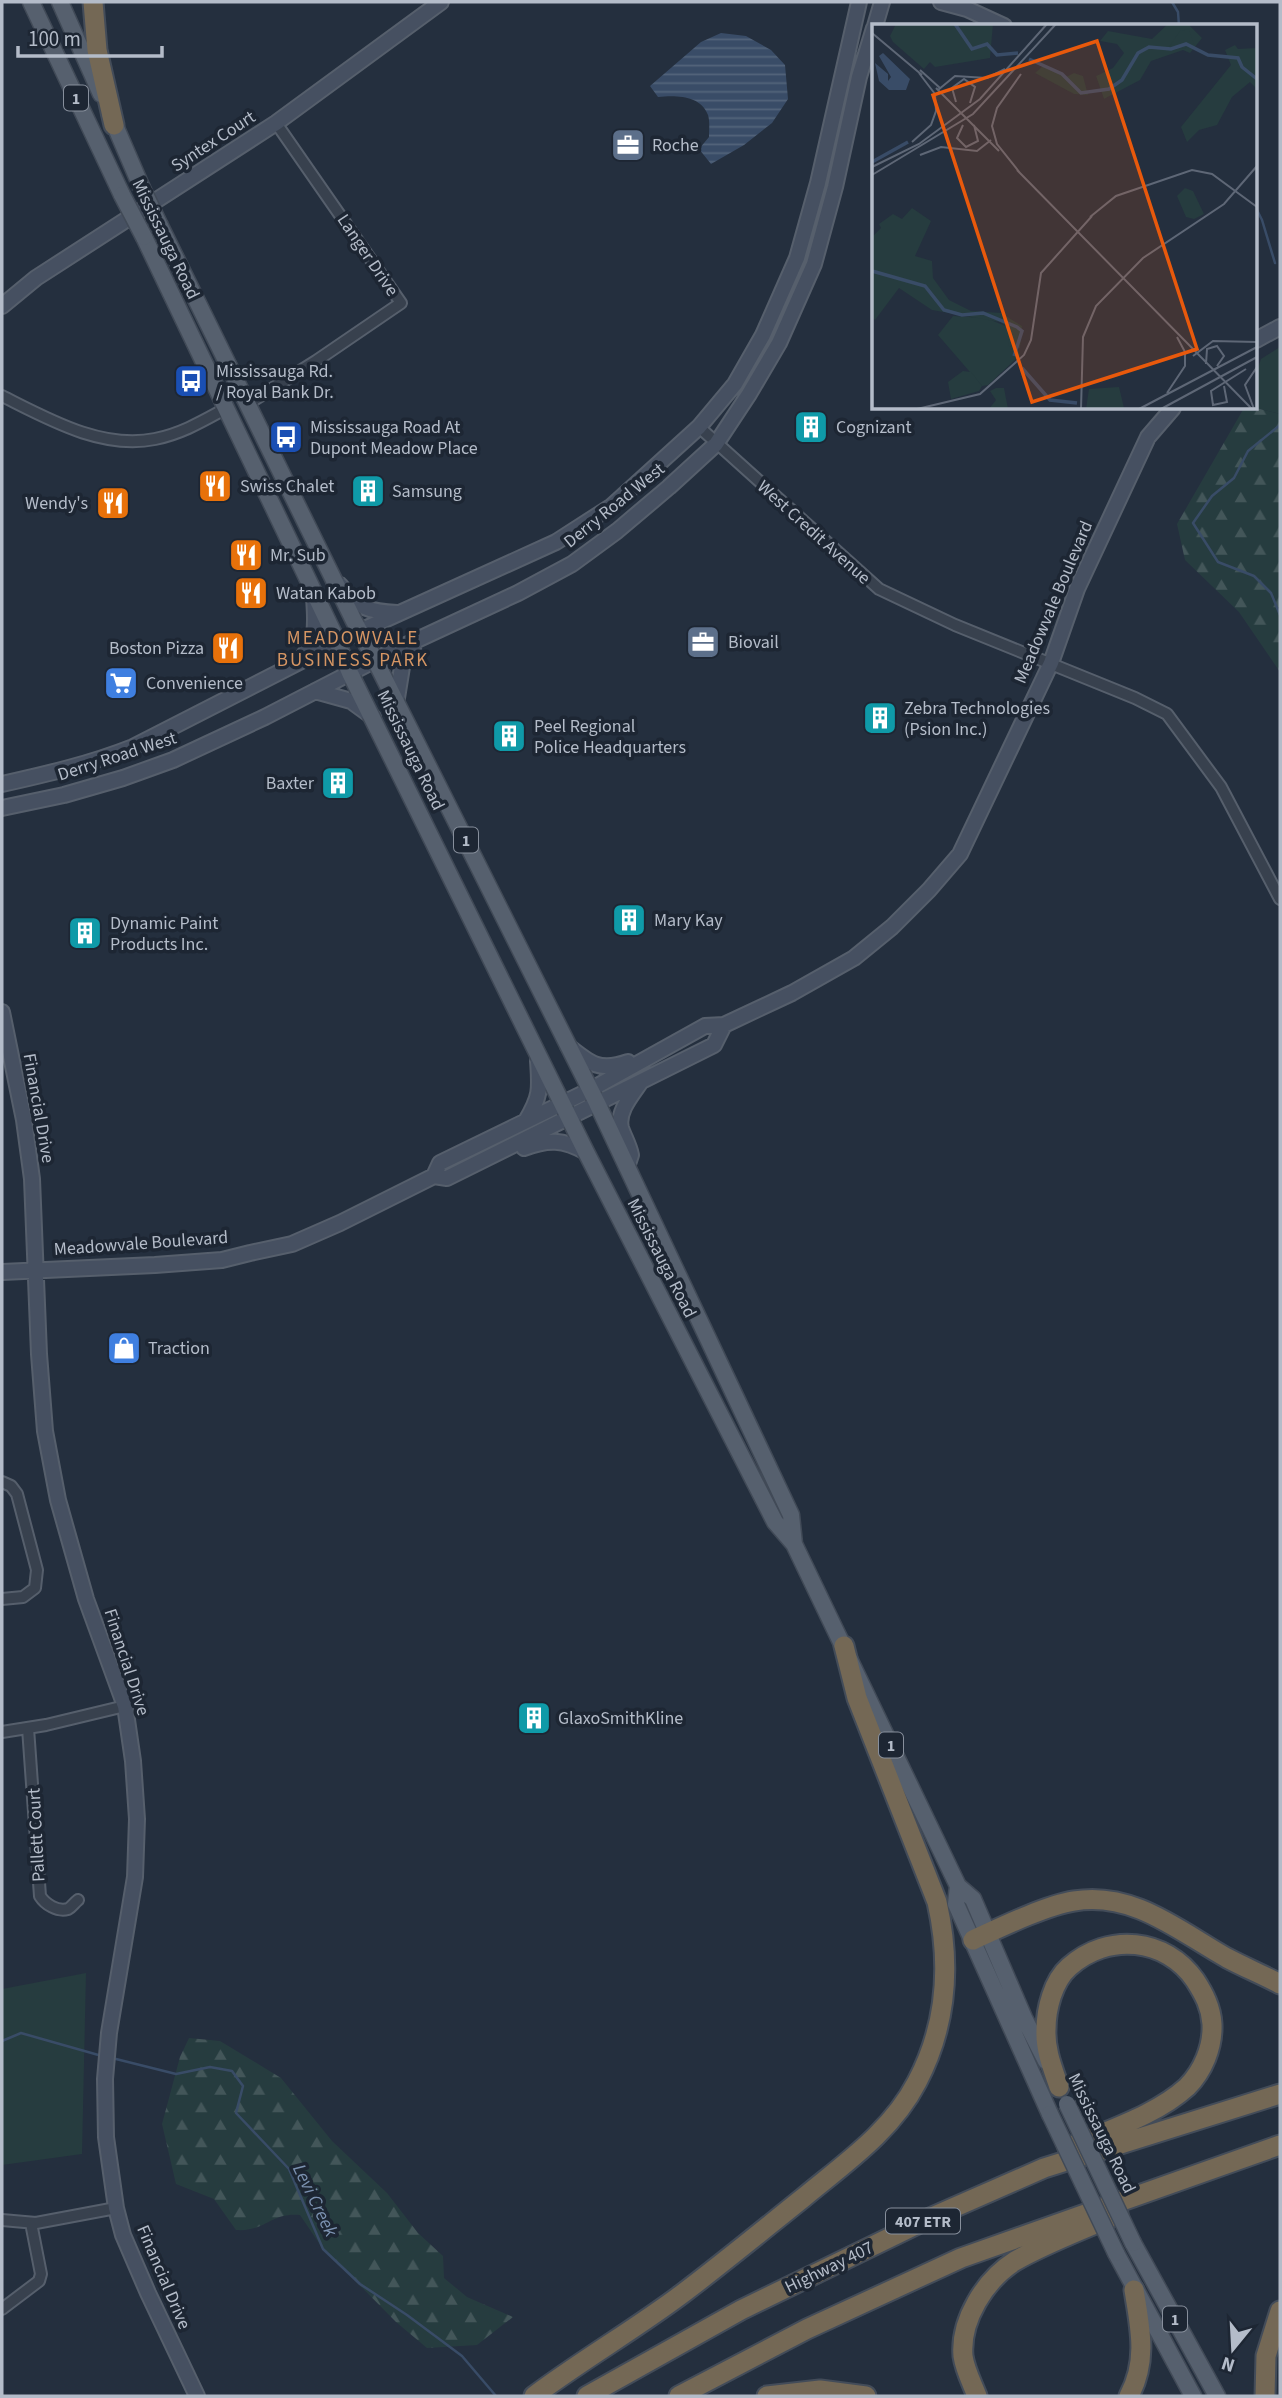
<svg xmlns="http://www.w3.org/2000/svg" width="1282" height="2398" font-family="'Source Sans 3',sans-serif">
<style>
.green{fill:#263c3f}
.forest{fill:url(#forest-firs)}
.water{fill:url(#water-rules)}
.lines{fill:none;stroke-linecap:round;stroke-linejoin:round}
.stream{stroke:#394c67;stroke-width:2.5}
.street-casing{stroke:#565f6c;stroke-width:14}
.secondary-casing{stroke:#565f6c;stroke-width:18}
.primary-casing{stroke:#414a57;stroke-width:19}
.highway-casing{stroke:#434c59;stroke-width:23}
.street{stroke:#38414e;stroke-width:10}
.secondary{stroke:#465061;stroke-width:14}
.primary{stroke:#56606e;stroke-width:16}
.highway{stroke:#746855;stroke-width:19}
.primary-bridge-casing{stroke:#414a57;stroke-width:19;stroke-linecap:butt}
.primary-bridge{stroke:#56606e;stroke-width:16}
.labels{text-anchor:middle;stroke-width:7;stroke-linejoin:round;paint-order:stroke}
.shield{fill:#1d2633;stroke:#878f9c;stroke-width:2}
.shield-label{font-size:16px;font-weight:bold;fill:#b4bcc9}
.street-label{font-size:18px;fill:#b4bcc9;stroke:#1d2633}
.poi-label{font-size:18px;fill:#b4bcc9;stroke:#1d2633;text-anchor:start}
.neighbourhood-label{font-size:19px;letter-spacing:2px;fill:#d59563;stroke:#1d2633}
.water-label{font-size:19px;font-style:italic;fill:#7c92b1;stroke:#1d2633}
.inset-river{fill:none;stroke:#394c67;stroke-width:3.5}
.inset-road{fill:none;stroke:#5e6776;stroke-width:2}
.view{fill:#e8590c;fill-opacity:0.15;stroke:#e8590c;stroke-width:3.5}
.inset-edge{fill:none;stroke:#b4bcc9;stroke-width:3.5}
</style>
<defs>
<pattern id="forest-firs" width="22" height="20" patternUnits="userSpaceOnUse" patternTransform="scale(1.75)"><rect width="22" height="20" fill="#263c3f"/><path d="M5 1l3.5 6h-7zM16 11l3.5 6h-7z" fill="#435659"/></pattern>
<pattern id="water-rules" width="6" height="5" patternUnits="userSpaceOnUse" patternTransform="scale(1.75)"><rect width="6" height="5" fill="#394c67"/><path d="M0 2.5h6" fill="none" stroke="#53647b"/></pattern>
</defs>
<rect width="100%" height="100%" fill="#242f3e"/>
<path class="green" d="M1280,347V414L1256,408V374L1261,359Z
M86,1973L82,2154L2,2165V1989Z"/>
<path class="forest" d="M1244,408H1256L1280,414V672L1239,612L1185,560L1177,524Z
M189,2038L220,2041L281,2078L332,2141L387,2193L418,2233L443,2256L444,2278L467,2297L513,2317L477,2345L427,2348L396,2322L321,2246L300,2215C270,2212 266,2232 236,2230L214,2199L176,2184L162,2124L180,2057Z"/>
<path class="water" d="M721,33L746,36L771,50L785,65L788,99L772,123L744,145L711,164L699,149L709,137C709,131 710,121 708,115C701,95 675,95 658,97L650,86L701,42Z"/>
<g class="lines">
<path class="stream" d="M1172,2L1178,12L1179,26
M1256,208L1262,220L1275,263
M1280,425L1248,451L1234,478L1212,496L1193,523L1218,562L1254,576L1271,593L1280,615
M2,2041L21,2033L102,2056
M112,2058L176,2074L210,2067L232,2071L243,2086L236,2113L289,2169L323,2249L360,2284L407,2315L462,2356L496,2396"/>
<g class="street-casing">
<path id="street" d="M2,396C48,419 102,450 155,439C181,434 203,421 225,409
M246,405L316,361L401,303L276,123
M699,427L879,589L955,625L1135,698L1167,714L1221,787L1280,899
M2,1482L11,1486L17,1494L37,1570L35,1588L23,1597L2,1599
M28,1728L40,1896C45,1904 57,1912 68,1909C72,1907 74,1903 78,1900
M2,1732L46,1725L125,1706
M2,2220L36,2223L116,2208
M2,2309L39,2281L41,2274L31,2223"/>
</g>
<g class="secondary-casing">
<path id="secondary" d="M941,2L967,9L1004,26
M875,26L882,2
M2,306L36,278L276,123L441,2
M1256,340L1280,327
M340,585C357,608 370,612 397,613
M302,658C319,635 315,622 314,595
M315,691L351,701L373,717
M396,704L402,667L417,639
M2,784C47,774 90,764 133,747L360,631L556,542L612,506L699,427L735,384L763,335L797,258L818,183L859,2
M2,808L64,795L123,778L173,760L265,717L391,652L518,593L572,564L617,531L669,487L716,444L749,394L779,343L814,264L835,187L859,77L874,28
M2,1012L24,1120L32,1179L39,1354L45,1431L58,1500L86,1599L125,1706L133,1761L137,1819L135,1877L109,2033L105,2079L106,2137L116,2208L123,2235L148,2293L197,2396
M568,1046C590,1064 600,1072 628,1062
M526,1121C541,1096 540,1089 538,1061
M524,1148C548,1139 563,1139 586,1152
M627,1167L631,1155C629,1145 624,1137 621,1128C617,1112 631,1096 640,1083
M434,1176L440,1163L590,1090L705,1026L724,1025L792,993L854,958L892,927L929,890L960,854L1051,663L1077,589L1148,437L1173,408
M2,1272L155,1265L222,1260L250,1253L292,1244L340,1223L434,1176L447,1178L714,1045L724,1025"/>
</g>
<g class="primary-casing">
<path id="primary" d="M31,2L122,195
M60,2L101,94
M110,114L141,186
M160,226L354,621L375,660L597,1103L791,1515L794,1544
M144,237L333,632L350,673L586,1152L775,1522L794,1544L958,1886L973,1899L1024,2018L1046,2061
M958,1886L956,1904L1050,2114
M1133,2243L1217,2396
M1116,2253L1193,2396"/>
</g>
<g class="highway-casing">
<path id="highway" d="M93,2L97,50L114,125
M973,1940C999,1928 1047,1905 1074,1901C1133,1891 1179,1931 1227,1958C1244,1967 1263,1975 1280,1984
M1059,2087C1053,2069 1045,2050 1046,2030C1046,2009 1053,1981 1069,1967C1108,1932 1166,1938 1195,1980C1204,1994 1211,2007 1212,2024C1213,2047 1203,2071 1187,2087C1155,2116 1107,2130 1068,2148
M534,2396C582,2360 634,2330 682,2294C723,2263 763,2230 803,2198C845,2163 891,2132 917,2082C947,2025 951,1964 937,1902L857,1698L844,1646
M587,2396L741,2310L930,2218L1044,2168L1280,2094
M679,2396L807,2329L961,2258L1280,2145
M767,2396L820,2390L866,2396
M977,2396C972,2383 965,2370 963,2356C960,2320 985,2280 1015,2261C1046,2243 1085,2229 1118,2214
M1129,2396C1148,2361 1140,2327 1134,2290
M1265,2396L1266,2356L1280,2311"/>
</g>
<use href="#street" class="street"/>
<use href="#secondary" class="secondary"/>
<use href="#primary" class="primary"/>
<use href="#highway" class="highway"/>
<g class="primary-bridge-casing">
<path id="primary-bridge" d="M141,186L160,226
M122,195L144,237
M1067,2104L1133,2243
M1050,2114L1116,2253"/>
</g>
<use href="#primary-bridge" class="primary-bridge"/>
</g>
<defs>
<g id="office-square" transform="scale(1.75)"><rect x="-9" y="-9" width="18" height="18" rx="4" fill="#5c6f8a" stroke="#1d2633"/><path d="M-6-3h4V-5.5h4V-3h4V5H-6ZM-1-4.5V-3h2v-1.5ZM-6 0V1H6V0Z" fill="#fff"/></g>
<g id="bus-square" transform="scale(1.75)"><rect x="-9" y="-9" width="18" height="18" rx="4" fill="#1a4fb4" stroke="#1d2633"/><path d="M-5-6H5V4H4V6H2V4H-2V6H-4V4H-5ZM-3.5-4V0h7V-4ZM-3.5 1.2v1.5H-2V1.2ZM2 1.2v1.5H3.5V1.2Z" fill="#fff"/></g>
<g id="building-square" transform="scale(1.75)"><rect x="-9" y="-9" width="18" height="18" rx="4" fill="#0f9aa8" stroke="#1d2633"/><path d="M-4-6H4V6H1V3H-1V6H-4ZM-2.5-4.3h1.7v1.8h-1.7ZM.8-4.3h1.7v1.8H.8ZM-2.5-1h1.7V.8h-1.7ZM.8-1h1.7V.8H.8Z" fill="#fff"/></g>
<g id="restaurant-square" transform="scale(1.75)"><rect x="-9" y="-9" width="18" height="18" rx="4" fill="#e8710a" stroke="#1d2633"/><path d="M-5-6h1v4h1v-4h1v4h1v-4h1v5L-1.5 .5V6h-2V.5L-5-1ZM5-6V6H3V1.5H1.5Q1.5-4 5-6Z" fill="#fff"/></g>
<g id="supermarket-square" transform="scale(1.75)"><rect x="-9" y="-9" width="18" height="18" rx="4" fill="#3f7fe0" stroke="#1d2633"/><path d="M-6-5.5h2.5l.6 2H6L4.5 2H-2.5L-4.4-4H-6ZM-1.5 3.2a1.3 1.3 0 1 0 .1 0ZM3 3.2a1.3 1.3 0 1 0 .1 0Z" fill="#fff"/></g>
<g id="shop-square" transform="scale(1.75)"><rect x="-9" y="-9" width="18" height="18" rx="4" fill="#3f7fe0" stroke="#1d2633"/><path d="M-5-2.5h2.3a2.7 3.5 0 0 1 5.4 0H5L5.5 6h-11ZM-1.5-2.5h3a1.5 2.3 0 0 0-3 0Z" fill="#fff"/></g>
</defs>
<g fill-rule="evenodd">
<use href="#office-square" x="628" y="145"/>
<use href="#bus-square" x="191" y="381"/>
<use href="#building-square" x="811" y="427"/>
<use href="#bus-square" x="286" y="437"/>
<use href="#restaurant-square" x="215" y="486"/>
<use href="#building-square" x="368" y="491"/>
<use href="#restaurant-square" x="113" y="503"/>
<use href="#restaurant-square" x="246" y="555"/>
<use href="#restaurant-square" x="251" y="593"/>
<use href="#office-square" x="703" y="642"/>
<use href="#restaurant-square" x="228" y="648"/>
<use href="#supermarket-square" x="121" y="683"/>
<use href="#building-square" x="880" y="718"/>
<use href="#building-square" x="509" y="736"/>
<use href="#building-square" x="338" y="783"/>
<use href="#building-square" x="629" y="920"/>
<use href="#building-square" x="85" y="933"/>
<use href="#shop-square" x="124" y="1348"/>
<use href="#building-square" x="534" y="1718"/>
</g>
<g class="labels">
<g class="shield">
<rect x="64" y="85.5" width="24" height="25" rx="5"/>
<rect x="454" y="827.5" width="24" height="25" rx="5"/>
<rect x="879" y="1732.5" width="24" height="25" rx="5"/>
<rect x="886" y="2208.5" width="74" height="25" rx="5"/>
<rect x="1163" y="2306.5" width="24" height="25" rx="5"/>
</g>
<g class="shield-label">
<text x="76" y="104">1</text>
<text x="466" y="846">1</text>
<text x="891" y="1751">1</text>
<text x="923" y="2227">407 ETR</text>
<text x="1175" y="2325">1</text>
</g>
<g class="street-label">
<text transform="translate(213 141) rotate(-33)" y="6">Syntex Court</text>
<text transform="translate(166 239) rotate(64)" y="6">Mississauga Road</text>
<text transform="translate(368 255) rotate(56)" y="6">Langer Drive</text>
<text transform="translate(614 505) rotate(-39)" y="6">Derry Road West</text>
<text transform="translate(814 532) rotate(42)" y="6">West Credit Avenue</text>
<text transform="translate(1053 602) rotate(-67)" y="6">Meadowvale Boulevard</text>
<text transform="translate(411 750) rotate(64)" y="6">Mississauga Road</text>
<text transform="translate(117 756) rotate(-18)" y="6">Derry Road West</text>
<text transform="translate(39 1108) rotate(80)" y="6">Financial Drive</text>
<text transform="translate(141 1243) rotate(-4)" y="6">Meadowvale Boulevard</text>
<text transform="translate(662 1258) rotate(63)" y="6">Mississauga Road</text>
<text transform="translate(127 1662) rotate(72)" y="6">Financial Drive</text>
<text transform="translate(36 1835) rotate(-93)" y="6">Pallett Court</text>
<text transform="translate(1102 2133) rotate(64)" y="6">Mississauga Road</text>
<text transform="translate(829 2267) rotate(-26)" y="6">Highway 407</text>
<text transform="translate(164 2277) rotate(67)" y="6">Financial Drive</text>
</g>
<g class="poi-label">
<text x="652" y="151">Roche</text>
<text x="216" y="377">Mississauga Rd.<tspan x="216" dy="21">/ Royal Bank Dr.</tspan></text>
<text x="310" y="433">Mississauga Road At<tspan x="310" dy="21">Dupont Meadow Place</tspan></text>
<text x="836" y="433">Cognizant</text>
<text x="240" y="492">Swiss Chalet</text>
<text x="392" y="497">Samsung</text>
<text x="88" y="509" text-anchor="end">Wendy's</text>
<text x="270" y="561">Mr. Sub</text>
<text x="276" y="599">Watan Kabob</text>
<text x="728" y="648">Biovail</text>
<text x="204" y="654" text-anchor="end">Boston Pizza</text>
<text x="146" y="689">Convenience</text>
<text x="904" y="714">Zebra Technologies<tspan x="904" dy="21">(Psion Inc.)</tspan></text>
<text x="534" y="732">Peel Regional<tspan x="534" dy="21">Police Headquarters</tspan></text>
<text x="314" y="789" text-anchor="end">Baxter</text>
<text x="654" y="926">Mary Kay</text>
<text x="110" y="929">Dynamic Paint<tspan x="110" dy="21">Products Inc.</tspan></text>
<text x="148" y="1354">Traction</text>
<text x="558" y="1724">GlaxoSmithKline</text>
</g>
<g class="neighbourhood-label">
<text x="353" y="644">MEADOWVALE<tspan x="353" dy="22">BUSINESS PARK</tspan></text>
</g>
<g class="water-label">
<text transform="translate(316 2200) rotate(64)" y="7">Levi Creek</text>
</g>
</g>
<g transform="translate(872 24)">
<rect width="385" height="385" fill="#242f3e"/>
<path d="M24,0H121L118,34L63,43L58,38L52,45L21,18L18,12ZM296,0H316L330,14L318,29L311,26L279,37L268,56L232,75L224,52L241,44L252,29L245,20L228,17L236,7L280,15ZM313,164L321,167L332,190L322,195L314,193L305,172ZM81,292L114,294L136,303L148,331L116,361L110,362L66,311ZM247,363L252,384L214,385L217,365Z" fill="#263c3f"/>
<path d="M363,21L366,25L385,24V65L378,58L360,73L345,101L327,106L315,118L309,103L359,41L353,26ZM172,41L194,53L202,49L211,52L216,71L202,70L163,49ZM40,184L59,197L43,232L60,237L61,254L77,276L99,287L129,289L150,302L148,324L137,322L136,303L128,298L60,286L27,264L3,296L0,293V213L9,204L7,200L21,190L30,195ZM91,347L99,348L110,362L107,367L79,375L76,358ZM124,364H132L136,385H117L124,376L118,367Z" fill="#263c3f"/>
<path d="M317,5L323,23L295,26L308,7Z" fill="#263c3f"/>
<path d="M11,29L38,55L34,66H17L7,57L3,39L16,50V57L19,53L7,32Z" fill="#394c67"/>
<path class="inset-river" d="M83,0L100,25L115,20L125,31L146,29M157,35L190,50L209,69L237,65L250,56L266,29L277,23L299,25L314,20L336,31L366,34L370,43L385,55M0,138L36,118M0,247L53,262L72,286L90,291L111,289L145,303L150,307L142,332M150,344L178,376L205,379"/>
<path class="inset-road" d="M0,9L50,51M48,46L68,64M64,64L127,127M66,66L83,52L115,54L133,45M84,78L80,64L92,55L103,63L98,79M91,101L85,114L94,123L106,117L102,101M40,118L59,101L64,87L63,70L47,49M48,131L69,123L105,127L119,116M0,143L47,120L108,75L175,0M145,146L380,385M148,149L125,120L120,102L125,84L149,50M0,151L101,90L184,0M218,193L244,172L320,146L340,150L385,183M321,332L341,317L385,318M334,340L335,325L345,322L352,332L345,342M352,362L355,378L341,381L339,367L374,345M295,369L313,342V328L305,313M45,385L108,370L152,331L159,316L169,249L220,192M209,385L211,313L224,282L271,234L352,180L385,142M267,385L385,323M289,385L385,333M306,385H333M382,385L373,361L385,343"/>
<path class="view" d="M225,17L325,325L160,378L61,71Z"/>
<rect width="385" height="385" class="inset-edge"/>
</g>
<rect width="1282" height="2398" fill="none" stroke="#b4bcc9" stroke-width="7"/>
<g transform="translate(1233 2349) rotate(198)" stroke="#1d2633" stroke-width="5" paint-order="stroke">
<path d="M0-5L12 26L0 18L-12 26Z" fill="#b4bcc9"/>
<text y="-10" font-size="19" font-weight="bold" text-anchor="middle" fill="#b4bcc9">N</text>
</g>
<path d="M18 46v10h144v-10" fill="none" stroke="#b4bcc9" stroke-width="3.5"/>
<text x="28" y="46" font-size="21" fill="#b4bcc9" stroke="#1d2633" stroke-width="5" paint-order="stroke">100 m</text>
</svg>
